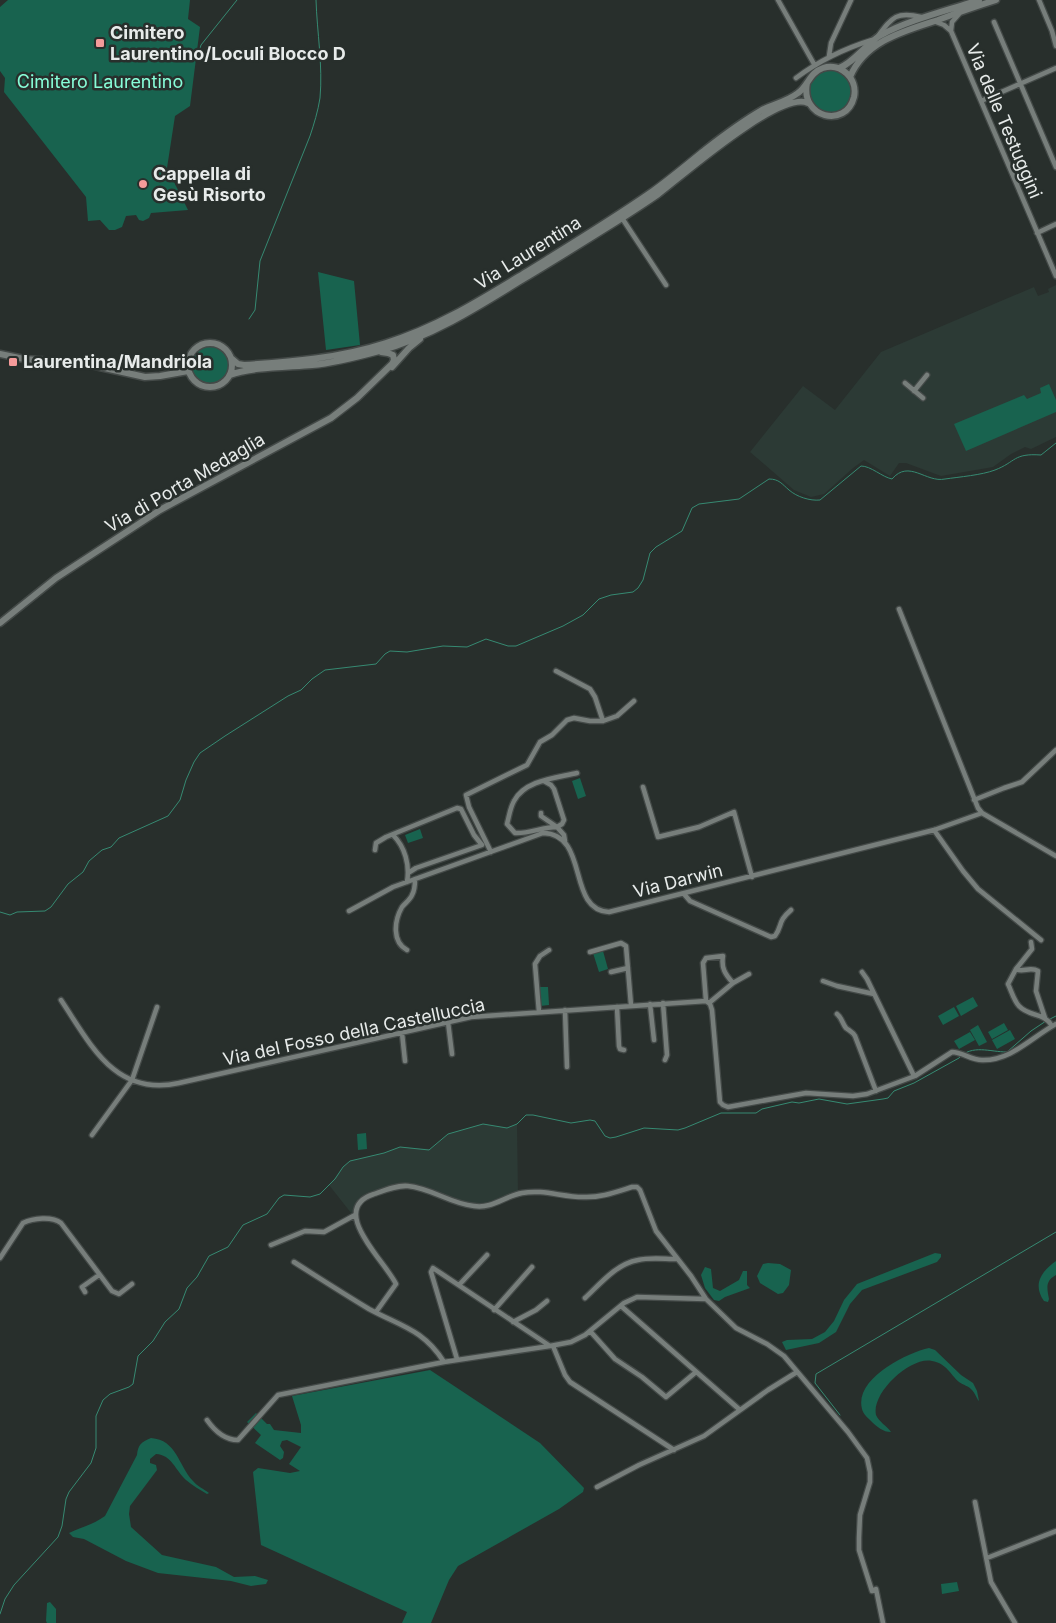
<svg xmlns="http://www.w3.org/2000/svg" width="1056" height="1623" font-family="Inter,sans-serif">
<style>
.built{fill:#2c3a35}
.green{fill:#18634f}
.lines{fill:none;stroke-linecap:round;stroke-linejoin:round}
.stream{stroke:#368a72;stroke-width:1}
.street-casing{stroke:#444a48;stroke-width:7}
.secondary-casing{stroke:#444a48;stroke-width:9}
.street{stroke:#777e7b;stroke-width:4.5}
.secondary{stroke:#777e7b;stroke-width:6}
.poi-dot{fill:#f59b9a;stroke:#282f2c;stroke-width:2}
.labels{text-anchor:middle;stroke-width:5;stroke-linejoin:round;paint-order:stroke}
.poi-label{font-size:18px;font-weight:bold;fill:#e7ebea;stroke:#282f2c;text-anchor:start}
.park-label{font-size:18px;fill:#87fdd8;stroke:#282f2c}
.street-label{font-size:18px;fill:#e7ebea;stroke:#282f2c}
</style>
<rect width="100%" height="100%" fill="#282f2c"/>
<path class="built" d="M1056,285V437L1031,449L1025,447L1011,454L993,467L941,476L906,463H899L890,476L864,460L853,468L824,494L811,497L794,490L750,452L803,386L835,410L881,352L1034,287L1038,296L1049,292L1048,289Z
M483,1124L507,1128L517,1124L518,1194L491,1205H467L408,1186L364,1198L355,1218L329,1185L345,1165L350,1161L384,1153L400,1147L431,1149L448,1134Z"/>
<path class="green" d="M8,0H190L188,19L200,27L190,106L175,116L167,168L188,210L151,213L149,218L143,221L139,220L136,215L126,216L122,227L115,230H109L100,220L88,221L86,197L4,92L5,78L0,71V7Z
M809 91a22 22 0 1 1 44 0a22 22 0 1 1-44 0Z
M318,272L354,281L360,345L326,350Z
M191 364a19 19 0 1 1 38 0a19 19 0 1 1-38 0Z
M1049,384L1056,400V412L966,451L954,424L1024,395L1027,399L1041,393L1040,388Z
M580,778L586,796L578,799L572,781Z
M420,829L423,838L408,843L405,835Z
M603,951L608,969L599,972L593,953Z
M539,987H548L549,1005L540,1006Z
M973,997L978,1006L961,1016L956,1006Z
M954,1007L959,1016L943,1025L938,1016Z
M1004,1023L1008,1030L992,1039L988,1032Z
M978,1025L987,1042L979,1046L970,1030Z
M1010,1030L1015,1039L997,1049L992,1040Z
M970,1032L975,1040L959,1049L954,1041Z
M366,1133L367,1149L358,1150L357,1134Z
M935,1253L941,1254V1257L937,1262L862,1290L850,1304L836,1332L819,1343L786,1350L782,1342L787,1340L812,1339L825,1332L834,1321L844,1300L857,1284Z
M1056,1261V1275C1045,1281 1047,1288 1049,1299L1048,1302L1044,1301C1032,1284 1042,1271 1056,1261Z
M768,1263L780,1264L791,1270L789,1285L783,1293L778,1294L760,1283L757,1276L763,1264Z
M705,1267L711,1269L713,1288L720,1291L739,1280L743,1271H747V1285L750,1288L725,1297L719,1301L714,1300L705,1288L701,1275Z
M929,1348L935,1350L961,1375L973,1383L977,1391L979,1401L978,1400C976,1397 975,1393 972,1390C969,1386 963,1385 959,1382C950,1374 946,1363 932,1361C911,1356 871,1393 876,1415C879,1422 887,1426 891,1432C883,1432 877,1427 871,1421C868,1418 863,1414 862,1409C854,1379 906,1353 929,1348Z
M430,1370L540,1443L584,1488L583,1492L559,1509L458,1566L449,1580L431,1623H402L407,1612L261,1545L253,1472L258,1468L290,1473L300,1471L289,1464L301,1447L287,1440L282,1441L280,1446L284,1452L283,1458L280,1460L255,1443L261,1435L247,1422L256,1413L267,1424H270L274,1430L301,1433V1425L292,1396Z
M151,1438C177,1440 178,1465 193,1481C197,1486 204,1489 209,1493L207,1494C200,1490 192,1485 186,1480C175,1470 172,1455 156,1454L150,1459V1463L156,1465L157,1470L130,1506L129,1514L131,1527L162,1555L216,1567L234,1577L255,1576L268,1580L266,1584L251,1586L231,1581L158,1573L126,1561L84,1539L73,1537L69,1533C82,1527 94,1524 105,1516L137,1455C138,1445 141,1442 151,1438Z
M957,1582L959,1591L942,1594L941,1584Z
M50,1602L56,1609V1623H47L46,1621L47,1603Z"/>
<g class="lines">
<path class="stream" d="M197,59L201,45L237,0
M249,319L255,310L260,261L310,136C314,124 318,111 320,98C323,66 317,32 316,0
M0,912L10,915L17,912L45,911L51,907L68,884L83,872L89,861L102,850L111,847L119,838L168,816L180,800L186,780L194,762L200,753L225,736L288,696L301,690L312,679L325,670L376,664L385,654L390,651L407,652L443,646L467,647L486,639L508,646H516L563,626L583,615L599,599L611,595L633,592L638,588L643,580L650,553L656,547L682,531L692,508L699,504L739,499L769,479C779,479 782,484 789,490C797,497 810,501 820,500L861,466C871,466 882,477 892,479C909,459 926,483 945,479C959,477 982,475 995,470C1016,462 1013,453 1041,455L1056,443
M1050,1019L1056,1016
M840,1415L815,1383L816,1374L1056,1232
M0,1614L5,1599L14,1585L58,1537L62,1526L66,1499L69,1492L91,1463L96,1448V1416L103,1400L110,1394L129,1387L133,1384L138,1356L153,1341L165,1322L179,1309L187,1288L197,1277L209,1256L228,1247L243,1225L267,1214L279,1198L284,1195L310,1197L320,1194L335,1179L343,1167L350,1161L384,1153L400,1147L429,1150L448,1134L483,1124L507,1128L517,1124L526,1115H533L571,1123L590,1120L595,1121L605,1136L610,1138L616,1137L644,1128L678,1130L685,1128L721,1113H756L762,1109L792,1102L799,1103L819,1099L847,1104L883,1099L888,1098L894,1091L914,1083L959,1058C972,1044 990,1052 1007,1052L1031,1031L1046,1021"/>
<g class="street-casing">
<path id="street" d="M778,0L814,64
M1039,0L1052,31L1056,46
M936,22L944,25L951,31L952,22L959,14
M994,22L1056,167
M951,31L1056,276
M878,36C892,17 897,11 921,17
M829,56L831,43L851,0
M796,78C820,60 843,49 872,40
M981,101L1056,68
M622,218L666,285
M1037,233L1056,224
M905,383L923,398
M914,391L927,375
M899,609L978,808L982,813L1056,856
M556,671L590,689L595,697L603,721
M643,787L658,837L699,827L734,812L752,877
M974,800L1004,788L1022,782L1056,750
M541,813V816L557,827L562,824L564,820L554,789L551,785L544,781
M934,830L963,871L978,889L1041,940
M393,835C405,847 410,865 407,882
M565,841L564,835L557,827C542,827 529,834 515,833L507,824C509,817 510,808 514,801C525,780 556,778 577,773
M375,850L376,843L386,837L457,808L461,809L474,835L482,845L416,868L408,873
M491,852L469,807L466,795L527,765L540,742L552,735L567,720L574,718L590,721H603L617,716L634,701
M684,894L690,901L771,937L775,936C783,925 777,922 791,910
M349,911L393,887L543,833C590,834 566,910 609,912L934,830L982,813
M1031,942L1032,949L1016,969L1008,984C1011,990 1014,1001 1019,1006C1029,1017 1044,1012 1052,1026
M407,950C392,942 394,921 402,907C405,903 410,900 412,895C415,890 415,884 415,879
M590,952L621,943L626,946L631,1005
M1016,969C1023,973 1030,966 1038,971L1036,991L1045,1018
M611,972L628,968
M862,972L867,979L914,1076
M823,981L837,986L874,994
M61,1000C91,1045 115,1097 179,1083L471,1017L706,1001L710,1004L712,1010L720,1102L723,1105L728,1107L806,1093L853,1096L867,1094L915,1076L952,1052C962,1052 971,1060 982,1060C1011,1061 1032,1037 1056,1024
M706,1001L703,963L706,958L723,956C721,968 725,974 733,983
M663,1003L667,1055L665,1060
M709,1003L733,983L749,974
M650,1004L654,1040
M617,1007L619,1046L620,1049L624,1050
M565,1010L567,1067
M539,1012L535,964L540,956L549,950
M837,1014C842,1018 842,1023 846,1028C850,1031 853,1032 855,1036L876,1091
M448,1022L452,1054
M402,1033L405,1061
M92,1135L132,1080L157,1007
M271,1245L305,1231L324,1232L355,1215
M0,1258L23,1223C33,1218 52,1216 61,1223L112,1291L119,1294L132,1284
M294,1262C319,1278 344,1294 369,1309C400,1326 423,1329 444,1362
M459,1285L487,1255
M85,1292L82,1287L99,1275
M585,1298C600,1284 616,1264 638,1260C650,1257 664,1259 677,1259
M621,1306L740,1410
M494,1310L532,1267
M376,1312L396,1284C385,1261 327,1209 374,1194C385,1190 397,1185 408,1186C431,1188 451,1204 474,1206C492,1209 505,1196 522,1193C543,1189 562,1197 583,1197C600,1198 616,1192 632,1187H637L640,1190L656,1231L691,1276L706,1299L736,1328L767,1344L784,1356L848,1432L867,1458L870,1472V1482L860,1515L859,1538V1550L872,1591L876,1589L883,1623
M513,1322L536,1310L547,1301
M590,1331L615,1359L642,1377L666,1397L696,1372
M553,1346L565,1375L570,1382L674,1450
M457,1359L431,1272L433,1268L550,1346
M207,1420C214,1430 225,1440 238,1440L278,1395L444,1362L550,1346L571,1342L585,1335L624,1303L637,1297L706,1299
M597,1487L639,1465L704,1436L768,1390L797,1372
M975,1502L991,1582L1015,1623
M987,1558L1056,1531"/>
</g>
<g class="secondary-casing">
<path id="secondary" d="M839,68C855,62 865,44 881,35C911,19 946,11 979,0
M850,77C865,41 904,31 938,20C957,13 977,6 996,0
M188 365a22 22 0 1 1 44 0a22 22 0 1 1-44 0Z
M0,354L24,359L82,363L145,377L160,376L188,371
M231,358L238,364L244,365C291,362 340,358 386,343C438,327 482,299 528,271C570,245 613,219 653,191C671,178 689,163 706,149C724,135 743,121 762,110C774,104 788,101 798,93C808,86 810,72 823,68C841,62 858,79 854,97C846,129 800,118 807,83
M392,367L409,348L420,339
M230,375C249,367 290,367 312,365C334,363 357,357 379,351C430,337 475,309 520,281C552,262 584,242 616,222C630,213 644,204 657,195C682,176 780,90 808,103
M0,623L56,578L160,510L331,418L357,398L392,364L394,360L393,355L388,353L381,352"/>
</g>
<use href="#street" class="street"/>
<use href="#secondary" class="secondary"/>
</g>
<g class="poi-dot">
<rect x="95" y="38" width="10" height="10" rx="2.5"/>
<circle cx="143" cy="184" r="5"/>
<rect x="8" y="357" width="10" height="10" rx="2.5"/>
</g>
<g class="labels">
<g class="poi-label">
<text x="110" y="39">Cimitero<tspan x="110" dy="21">Laurentino/Loculi Blocco D</tspan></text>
<text x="153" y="180">Cappella di<tspan x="153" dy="21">Gesù Risorto</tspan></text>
<text x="23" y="368">Laurentina/Mandriola</text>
</g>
<g class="park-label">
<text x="100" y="88">Cimitero Laurentino</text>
</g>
<g class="street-label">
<text transform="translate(1004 121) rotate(67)" y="6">Via delle Testuggini</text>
<text transform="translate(528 253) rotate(-32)" y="6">Via Laurentina</text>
<text transform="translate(185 483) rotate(-30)" y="6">Via di Porta Medaglia</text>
<text transform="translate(678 881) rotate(-14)" y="6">Via Darwin</text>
<text transform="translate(354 1032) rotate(-12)" y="6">Via del Fosso della Castelluccia</text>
</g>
</g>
</svg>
